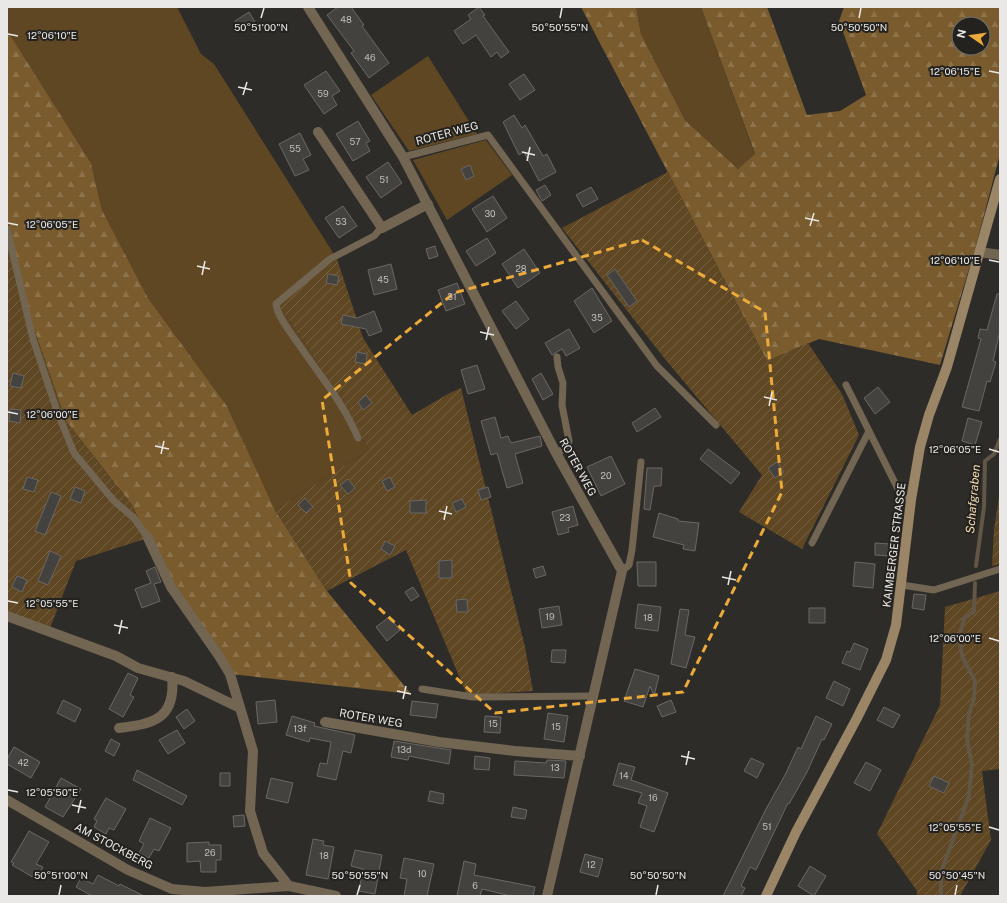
<svg xmlns="http://www.w3.org/2000/svg" width="1007" height="903" font-family="'Public Sans',sans-serif">
<style>
.green{fill:#5f4724}
.forest{fill:url(#forest-firs);fill-rule:evenodd}
.garden{fill:url(#garden-furrows)}
.lines{fill:none;stroke-linecap:round;stroke-linejoin:round}
.stream{stroke:#625746;stroke-width:4}
.building{fill:#44423f;stroke:#6a6764}
.lane{stroke:#726552;stroke-width:7}
.street{stroke:#726552;stroke-width:10}
.secondary{stroke:#9a8566;stroke-width:10}
.marked{fill:none;stroke:#ebaa39;stroke-width:3;stroke-dasharray:8 5;stroke-linejoin:round}
.ticks{fill:none;stroke:#e9e8e6;stroke-width:1.5}
.labels{text-anchor:middle;stroke-width:4;stroke-linejoin:round;paint-order:stroke}
.number-label{font-size:9px;fill:#c0bebc}
.street-label{font-size:11px;fill:#e9e8e6;stroke:#24221f}
.water-label{font-size:12px;font-style:italic;fill:#f9dcb3;stroke:#24221f}
.ticks-label{font-size:10px;text-anchor:middle;fill:#e9e8e6;stroke:#24221f;stroke-width:4;stroke-linejoin:round;paint-order:stroke}
</style>
<defs>
<pattern id="forest-firs" width="22" height="20" patternUnits="userSpaceOnUse"><rect width="22" height="20" fill="#795b2d"/><path d="M5 1l3.5 6h-7zM16 11l3.5 6h-7z" fill="#8c734b"/></pattern>
<pattern id="garden-furrows" width="10" height="10" patternUnits="userSpaceOnUse"><rect width="10" height="10" fill="#5f4724"/><path d="M-1 1l2-2M0 10L10 0M9 11l2-2" fill="none" stroke="#766244"/></pattern>
</defs>
<rect width="100%" height="100%" fill="#2e2c29"/>
<path class="green" d="M7,7H177L201,54L214,64L337,259L315,274L279,306L309,350L369,450L275,510L227,406L148,298L102,210L91,163L7,30Z
M636,7H701L755,155L738,169L685,120L641,34Z
M428,56L477,134L409,151L371,95Z
M486,140L512,175L447,220L413,160Z"/>
<path class="forest" d="M581,7H636L641,34L685,120L738,169L755,154L701,7H767L807,115L840,111L866,95L839,21L844,7H1000V154L975,249L940,365L819,339L767,361ZM959,24H983V48H959Z
M7,30L91,163L102,210L148,298L227,406L275,510L327,591L411,694L230,674L171,587L132,505L66,421L32,323L7,219Z"/>
<path class="garden" d="M668,172L767,361L808,343L842,394L859,435L802,549L739,512L762,475L665,359L562,228Z
M7,219L32,323L66,421L132,505L148,538L76,561L50,628L7,611Z
M337,259L363,338L412,415L448,394L461,388L525,647L533,691L467,695L406,550L327,591L275,510L369,450L309,350L279,306L315,274Z
M1000,491V564L992,566L994,529Z
M1000,591V769L982,771L991,840L960,896H917V891L877,834L940,705L945,607Z"/>
<g class="lines">
<path class="stream" d="M976,566L984,507L985,461L994,454L1000,439
M941,896V872L969,796L972,765L967,739L969,714L974,699L975,681L962,656L959,637L964,619L974,611L975,583"/>
</g>
<path class="building" d="M338,7H351L364,25L362,26L389,63L369,78L351,53L354,51L327,15Z
M479,7L485,15L483,16L509,52L501,58L497,52L491,57L476,35L463,44L454,31L471,19L468,15Z
M249,12L255,22L241,31L235,21Z
M326,71L340,91L332,96L337,105L324,114L304,85Z
M524,74L535,90L520,100L509,84Z
M514,115L522,128L525,125L543,156L547,154L556,172L539,181L524,152L519,155L503,122Z
M358,121L370,141L366,143L370,151L353,161L336,134Z
M300,133L311,155L303,159L309,170L295,176L279,144Z
M388,162L402,183L381,198L366,177Z
M470,165L474,176L466,180L461,169Z
M545,185L551,195L542,201L536,190Z
M591,187L598,199L583,207L576,195Z
M493,196L507,218L487,232L472,209Z
M343,206L357,226L339,238L325,218Z
M487,238L496,253L476,266L466,251Z
M435,246L438,256L429,259L426,249Z
M524,249L540,273L518,288L502,264Z
M391,264L397,289L374,295L368,270Z
M615,269L637,301L629,307L607,275Z
M328,274L339,276L337,285L326,283Z
M457,283L465,304L446,311L438,290Z
M592,288L612,321L594,333L574,301Z
M997,294H1000V331L993,361L996,362L990,382L987,381L979,411L962,407L981,339L978,338L980,329L987,330Z
M516,301L529,319L516,329L502,311Z
M374,311L382,331L369,336L366,329L341,324L343,315L357,318Z
M569,329L580,348L566,356L562,349L552,355L545,343Z
M357,352L367,354L366,364L355,362Z
M477,365L485,389L468,394L461,370Z
M13,373L24,376L21,388L10,386Z
M541,373L553,394L543,400L532,379Z
M878,387L890,402L875,414L864,398Z
M366,395L372,403L363,410L358,402Z
M655,408L661,417L637,432L632,423Z
M10,409L21,410L20,423L9,421Z
M495,417L501,438L508,436L511,443L540,436L542,446L515,454L523,483L507,488L497,453L491,455L481,421Z
M968,418L982,422L975,445L962,441Z
M708,449L740,473L731,484L700,459Z
M611,456L625,484L601,496L587,467Z
M777,462L784,472L775,478L768,468Z
M647,468H662L661,486H654L650,510L644,509Z
M27,477L38,480L34,492L23,489Z
M390,477L395,487L387,491L382,481Z
M348,479L355,488L348,494L340,485Z
M75,487L85,491L81,503L70,499Z
M488,487L491,497L481,500L478,490Z
M51,492L61,496L45,535L35,531Z
M305,498L313,507L306,513L298,505Z
M462,499L466,507L456,512L452,503Z
M426,500V513H410V501Z
M573,506L578,525L568,528L569,532L558,535L552,512Z
M659,513L678,519V521L699,523L695,551L683,549L684,545L653,537Z
M385,541L395,546L390,555L381,549Z
M875,543L890,544V556L875,555Z
M50,551L61,556L48,585L38,581Z
M452,560V578H439V561Z
M637,562H656V586H638Z
M855,562L875,564L873,588L853,586Z
M543,566L546,575L536,578L533,569Z
M155,567L161,582L154,584L160,601L142,608L135,589L151,583L146,571Z
M17,576L27,580L22,592L12,587Z
M413,587L419,596L411,601L405,592Z
M914,594L926,595L924,610L912,608Z
M467,599L468,612H457L456,600Z
M638,604L661,607L658,631L635,628Z
M559,606L562,625L542,628L539,609Z
M809,608H825V623H809Z
M680,609L689,610L685,635L695,637L686,668L671,664Z
M389,617L400,630L387,641L376,627Z
M854,643L868,649L860,670L842,663L847,651L850,652Z
M552,650H566L565,663L551,662Z
M635,669L659,676L654,696L650,686L643,707L624,701Z
M128,673L138,678L130,695L134,697L123,717L109,709Z
M834,681L850,689L843,706L826,698Z
M63,700L81,709L75,722L57,713Z
M275,700L277,722L258,724L256,702Z
M671,700L676,712L662,717L657,706Z
M412,701L438,704L436,718L410,715Z
M884,707L900,715L893,728L877,720Z
M187,709L195,721L184,729L176,717Z
M548,713L568,716L564,742L544,739Z
M292,716L315,723L314,726L355,735L351,753L343,751L336,780L317,776L320,763L327,764L331,742L310,738L309,742L286,735Z
M485,716L501,717L500,733L484,732Z
M816,716L832,724L824,740L822,739L807,772L789,804L788,803L756,870L750,867L741,886L745,888L741,896H723L766,809L785,775L798,747L801,749Z
M177,730L185,743L168,754L159,740Z
M111,739L120,744L114,756L105,751Z
M394,741L451,750L449,764L409,756L408,760L391,757Z
M14,747L40,762L31,778L7,764V759Z
M475,756L490,758L489,770L474,769Z
M751,758L764,764L757,778L744,771Z
M547,760L566,761L564,778L514,775L515,761L546,763Z
M866,762L881,770L870,791L854,783Z
M619,763L635,767L631,780L668,793L654,832L640,827L647,806L638,803L642,793L613,785Z
M137,770L187,796L182,805L133,780Z
M220,773H230V786H220Z
M934,776L949,783L944,793L929,786Z
M61,778L81,789L63,817L45,807Z
M271,778L293,783L288,803L266,798Z
M430,791L444,794L443,804L428,801Z
M106,798L126,809L114,830L109,828L106,834L94,827L97,821L94,819Z
M513,807L527,810L525,819L511,817Z
M244,815L245,826L234,827L233,816Z
M150,818L171,828L159,851L154,849L149,858L139,853L144,844L139,841Z
M29,831L49,842L36,864L43,867L36,879L12,865L14,863L11,862Z
M313,839L324,841L323,845L334,847L328,879L306,875Z
M209,842V845H221V860H216V872H201L200,861L187,862V843Z
M355,850L382,855L375,894L359,891L363,869L351,866Z
M585,854L603,859L598,877L580,872Z
M404,858L434,864L427,896H404L407,879L400,878Z
M464,861L476,864L474,875L535,887L533,896H511L482,889L480,896H457Z
M810,866L826,876L814,896L798,886Z
M98,875L119,886L120,884L144,896H92L76,887L81,878L93,884Z"/>
<g class="lines">
<path class="lane" d="M403,157L488,135L657,366L716,425
M7,229L33,339L57,411L74,453L114,501L134,518L148,538
M846,385L900,493L905,498L911,500
M358,438C345,406 322,378 302,349C295,338 277,317 276,304L330,259L374,236L381,228
M556,453L566,448L569,441L562,405L563,383L558,367L557,357
M812,543L869,431
M622,571L629,565L632,550L641,462
M902,585L934,590L1000,569
M422,689L473,697L594,696"/>
<path class="street" d="M308,7L403,157L556,453L622,571L547,896
M318,132L382,228L428,204
M980,252L1000,255
M148,538L171,587L219,656L230,674L253,751L250,811L263,853L289,886
M7,616L116,656L138,668L184,681L240,708
M325,722L439,742L515,751L580,756
M119,728C153,724 176,719 172,677
M7,800L128,870L172,889L205,892L289,886L336,896"/>
<path class="secondary" d="M766,896L796,832L857,718L886,660L896,625L911,500L920,447L929,415L947,367L1000,179"/>
</g>
<path class="marked" d="M642,240L765,312L782,492L683,692L495,713L351,583L322,400L454,293Z"/>
<path class="ticks" d="M261,18L264,8M560,18L562,8M859,18L861,8M8,34L18,36M989,71L999,73M238,87L252,90M243,95L247,82M522,152L535,155M527,161L530,147M805,218L819,221M8,223L18,225M810,226L814,213M989,260L999,262M197,266L210,269M202,275L205,261M480,332L494,335M486,340L489,327M764,397L777,400M769,406L772,392M8,412L18,414M155,446L169,449M989,449L999,452M161,454L164,441M439,511L452,514M444,520L447,506M722,577L736,580M728,585L731,571M8,601L18,603M114,625L128,628M119,634L122,620M989,638L999,641M397,691L411,694M403,699L406,686M681,756L695,759M686,765L689,751M8,790L18,792M72,805L86,808M78,813L81,800M989,827L999,830M59,895L61,885M357,895L360,885M656,895L658,885M955,895L957,885"/>
<g class="labels">
<g class="number-label">
<text x="346" y="23">48</text>
<text x="370" y="61">46</text>
<text x="323" y="97">59</text>
<text x="355" y="145">57</text>
<text x="295" y="152">55</text>
<text x="384" y="183">51</text>
<text x="490" y="217">30</text>
<text x="341" y="225">53</text>
<text x="521" y="272">28</text>
<text x="383" y="283">45</text>
<text x="452" y="300">31</text>
<text x="597" y="321">35</text>
<text x="606" y="479">20</text>
<text x="565" y="521">23</text>
<text x="550" y="620">19</text>
<text x="648" y="621">18</text>
<text x="493" y="727">15</text>
<text x="556" y="730">15</text>
<text x="300" y="732">13f</text>
<text x="404" y="753">13d</text>
<text x="23" y="766">42</text>
<text x="555" y="771">13</text>
<text x="624" y="779">14</text>
<text x="653" y="801">16</text>
<text x="767" y="830">51</text>
<text x="210" y="856">26</text>
<text x="324" y="859">18</text>
<text x="591" y="868">12</text>
<text x="422" y="877">10</text>
<text x="475" y="889">6</text>
</g>
<g class="street-label">
<text transform="translate(447 133) rotate(-15)" y="4">ROTER WEG</text>
<text transform="translate(578 467) rotate(61)" y="4">ROTER WEG</text>
<text transform="translate(894 545) rotate(-83)" y="4">KAIMBERGER STRASSE</text>
<text transform="translate(371 718) rotate(10)" y="4">ROTER WEG</text>
<text transform="translate(114 846) rotate(28)" y="4">AM STOCKBERG</text>
</g>
<g class="water-label">
<text transform="translate(973 499) rotate(-85)" y="4">Schafgraben</text>
</g>
</g>
<g class="ticks-label">
<text x="261" y="31">50°51'00"N</text>
<text x="560" y="31">50°50'55"N</text>
<text x="859" y="31">50°50'50"N</text>
<text x="52" y="39">12°06'10"E</text>
<text x="955" y="75">12°06'15"E</text>
<text x="52" y="228">12°06'05"E</text>
<text x="955" y="264">12°06'10"E</text>
<text x="52" y="418">12°06'00"E</text>
<text x="955" y="453">12°06'05"E</text>
<text x="52" y="607">12°05'55"E</text>
<text x="955" y="642">12°06'00"E</text>
<text x="52" y="796">12°05'50"E</text>
<text x="955" y="831">12°05'55"E</text>
<text x="61" y="879">50°51'00"N</text>
<text x="360" y="879">50°50'55"N</text>
<text x="658" y="879">50°50'50"N</text>
<text x="957" y="879">50°50'45"N</text>
</g>
<rect width="1007" height="903" fill="none" stroke="#e9e8e6" stroke-width="16"/>
<g transform="translate(971 36) rotate(283)"><circle r="19" fill="#24221f" stroke="#73716f"/>
<path d="M0-3L7 15L0 10L-7 15Z" fill="#ebaa39"/>
<text y="-6" font-size="11" font-weight="bold" text-anchor="middle" fill="#e9e8e6">N</text>
</g>
</svg>
